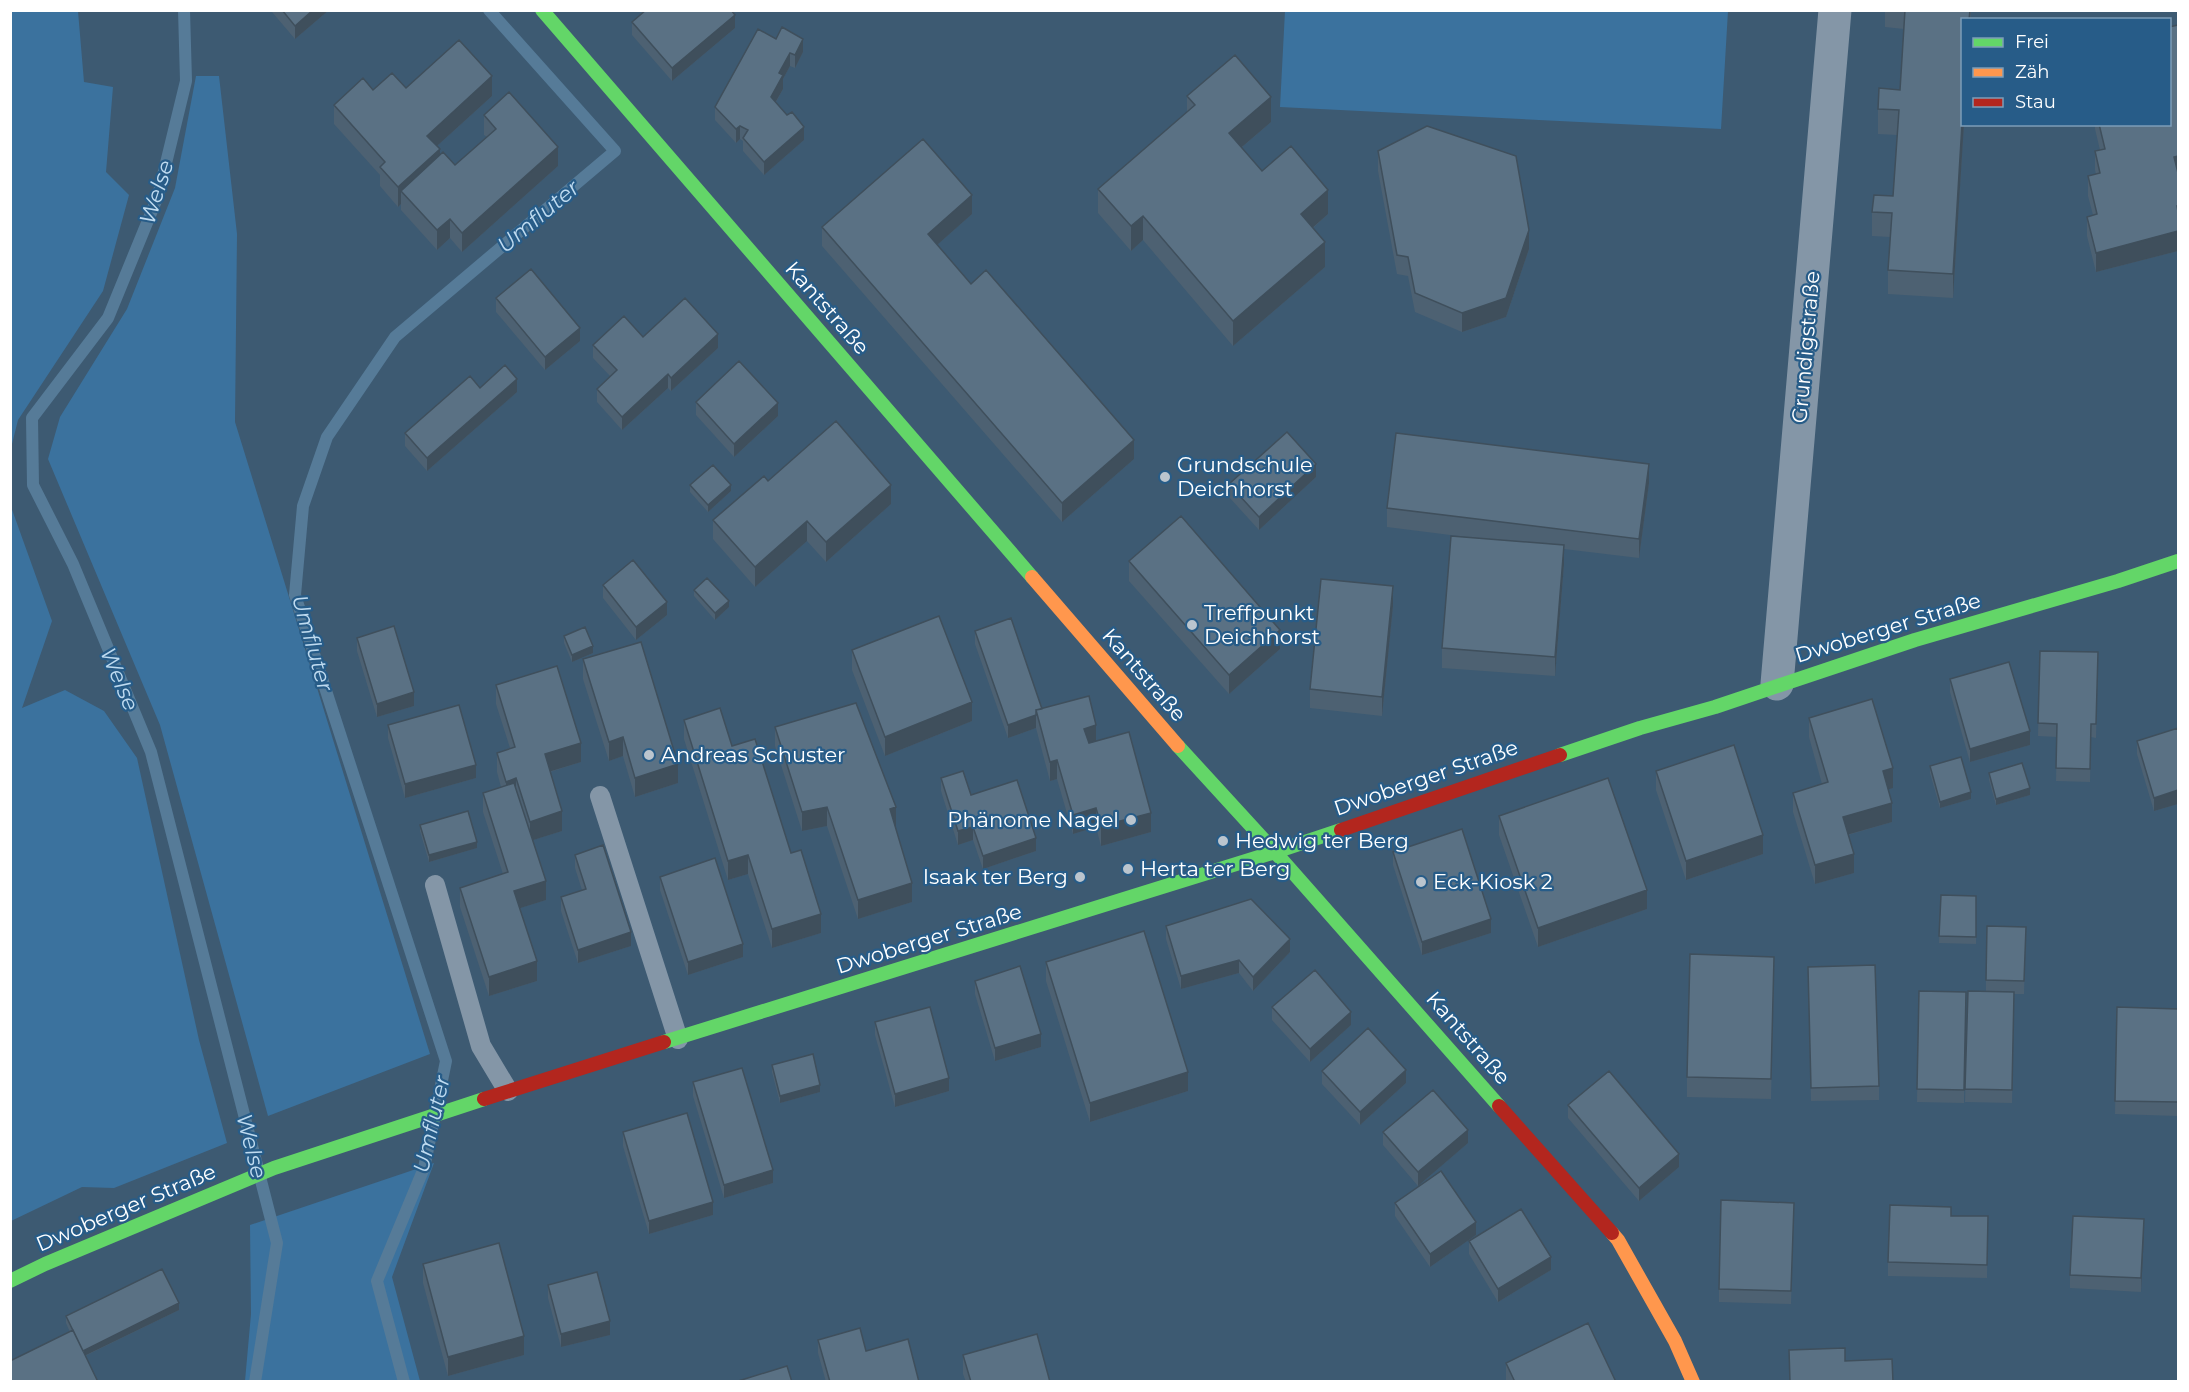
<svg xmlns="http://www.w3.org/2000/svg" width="2189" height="1392" font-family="Montserrat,sans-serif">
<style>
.green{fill:#3b729e}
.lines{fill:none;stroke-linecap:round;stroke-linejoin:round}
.stream{stroke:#567b98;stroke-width:12}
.lane{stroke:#8496a7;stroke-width:20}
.street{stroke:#8496a7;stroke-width:33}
.fast{stroke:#63d668;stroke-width:14}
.slow{stroke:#ff974d;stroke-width:14}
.jam{stroke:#b3261e;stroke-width:14}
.wall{fill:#4d6172}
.shaded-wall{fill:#3f4f5c}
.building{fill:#5a7184;stroke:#3f4f5c;stroke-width:1.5}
.poi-dot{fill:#bbc5ce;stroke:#275c88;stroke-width:2}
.labels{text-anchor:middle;stroke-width:4.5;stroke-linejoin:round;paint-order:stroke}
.street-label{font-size:21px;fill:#fff;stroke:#275c88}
.poi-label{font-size:21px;fill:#fff;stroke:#275c88;text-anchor:start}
.water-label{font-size:22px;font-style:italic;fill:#bfdbf0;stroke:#275c88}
</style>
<rect width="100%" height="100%" fill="#3d5a72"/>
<path class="green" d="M11,10L78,11L84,82L113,87L106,172L129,195L103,291L18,420L11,448Z
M1285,11H1728L1721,129L1280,107Z
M196,76H219L237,234L235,422L430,1054L268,1116L160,725L48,459L60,417L127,309L175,188Z
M10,504L52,621L22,708L65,690L104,711L137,758L199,1040L227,1143L114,1188L82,1187L11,1221Z
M434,1163L392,1277L420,1381H245L251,1314L250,1225Z"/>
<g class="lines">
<path class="stream" d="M184,10L186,81L158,196L108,318L32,418L33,485L73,564L151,752L277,1243L255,1382
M404,1382L377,1281L424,1168L446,1061L295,595L303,506L327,437L395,337L615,151L489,10"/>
<path class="lane" d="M600,796L678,1039
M435,885L481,1046L508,1091"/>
<path class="street" d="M1777,684L1835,10"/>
<path class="fast" d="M542,10L1032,577
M1178,746L1275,852L1499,1106
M1560,755L1640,728L1715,707L1915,640L2118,581L2178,561
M664,1042L1275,852L1341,830
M10,1281L45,1264L274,1168L484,1099"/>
<path class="slow" d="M1032,577L1178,746
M1612,1233L1618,1240L1675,1341L1693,1382"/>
<path class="jam" d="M1341,830L1560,755
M484,1099L664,1042
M1499,1106L1612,1233"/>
</g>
<path class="wall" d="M272,10H329L295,39L272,12Z
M1885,10H1971L1953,298L1888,294V270L1890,237L1872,236V212L1893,196L1897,135L1878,134V109L1900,90L1904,29L1885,27Z
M632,22L735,28L672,81L632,35Z
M2178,25V251L2096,272L2087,236V217L2093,215L2088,196V176L2096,174L2095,170V151L2100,150L2095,129V124H2169Z
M776,39L803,52L795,68L790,66L783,79V89L776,102L804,140L764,175L743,151V141L740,139L736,143L715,120V107Z
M406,88L492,96L437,146L440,155L455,165L487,137L484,135V115L558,166L462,252L450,238L437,250L401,210V204L398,207L380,186V175L334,124V105Z
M1187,96L1271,122L1241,148L1262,171L1328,214L1313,228L1325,267L1233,346L1143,240L1131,251L1098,213V189L1187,112Z
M1378,151L1529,249L1506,317L1462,332L1415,312L1408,276L1397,274L1378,171Z
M972,214L937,245L971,284L1134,459L1062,522L822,246V227Z
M496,298L580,341L545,370L496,312Z
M643,337L718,348L671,391L668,388L622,430L597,402V389L610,376L593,358V345Z
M480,388L517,392L427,471L405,446V433Z
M696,402L778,416L734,457L696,415Z
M1316,477L1259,530L1229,497V484Z
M768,481L891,504L826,562L807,541L755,587L713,539V520Z
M1649,483L1639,558L1564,549V564L1555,676L1442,668V648L1482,539L1387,527V508Z
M690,485L731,491L708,512L690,492Z
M1129,561L1280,649L1229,694L1129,581Z
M603,585L667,615L636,640L603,598Z
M694,590L729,607L715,620L694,596Z
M1393,606L1382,716L1310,708V689Z
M975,631L1042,709L1096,741L1151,832L1101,846L1096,827L1073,834L1057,779L1050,781L1036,728L1008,738L975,644Z
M564,636L593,653L572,662L564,643Z
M357,638L414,706L377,717L357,651Z
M852,650L972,721L885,756L852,670Z
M2040,651L2098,652L2096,738L2091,737L2090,782L2056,781L2057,737L2038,736Z
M583,659L678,783L635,797L623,756L609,761L583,679Z
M1950,679L2030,745L1970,762L1950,692Z
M496,685L581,762L550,772L562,831L533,840L546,900L520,908L537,981L489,996L460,907V888L503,874L483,812V793L501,787L497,772V753L510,748L496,704Z
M1809,718L1893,788L1888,789L1892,822L1848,835L1854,873L1815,884L1793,812V793L1822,784L1809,737Z
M684,720L732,746L791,853L821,933L772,948L748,874L728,880L684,739Z
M388,725L476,778L405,798L388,738Z
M775,727L896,826H895L912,902L858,919L827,826L802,831L775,746Z
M2178,728V804L2154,811L2137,754V741Z
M1930,766L1971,799L1940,808L1930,773Z
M1656,771L1763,854L1686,880L1656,790Z
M1989,773L2030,795L1996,805L1989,780Z
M941,778L971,795L1036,851L983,869L973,840L958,845L941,791Z
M1499,816L1647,909L1538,947L1499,835Z
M420,825L477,848L429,862L420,831Z
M1393,852L1491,933L1422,955L1393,865Z
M575,855L631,946L578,963L561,911V897L582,890L575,868Z
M660,877L743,957L688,975L660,890Z
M1941,895L1976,896V944L1939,943Z
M1166,926L1290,952L1253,991L1239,973L1181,989L1166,939Z
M2026,927L2024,994H2014L2012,1103L1965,1102L1968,991H1986V980Z
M1046,962L1188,1091L1090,1122L1046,981Z
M1808,967L1879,1086V1100L1811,1101Z
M1774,976L1771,1099L1687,1097V1077Z
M975,981L1041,1047L995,1061L975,994Z
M1919,991L1966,992L1964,1103L1917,1102Z
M1272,1007L1351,1025L1310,1062L1272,1020Z
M2117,1007L2178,1009V1116L2115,1114Z
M875,1022L949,1091L895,1107L875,1035Z
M772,1065L820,1092L780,1103L772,1072Z
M1322,1071L1406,1083L1360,1125L1322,1084Z
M693,1082L773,1183L724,1198L693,1096Z
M1568,1105L1679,1167L1639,1201L1568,1118Z
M623,1132L713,1215L649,1234L623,1146Z
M1383,1132L1468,1143L1418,1186L1383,1145Z
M1395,1203L1476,1235L1430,1267L1395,1216Z
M1794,1203L1791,1304L1719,1302V1289Z
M1951,1216H1988L1987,1278L1888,1276V1262Z
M2144,1233L2141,1292L2070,1288V1275Z
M1469,1241L1551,1270L1498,1302L1469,1254Z
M423,1264L524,1355L448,1376L423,1283Z
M548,1285L610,1335L561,1347L548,1298Z
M179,1310L85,1356L70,1332L66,1323V1316Z
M818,1340L866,1351L919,1382H826L818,1353Z
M963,1355L1050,1382H966L963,1374Z
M1506,1363L1616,1382H1506Z"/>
<path class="shaded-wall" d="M313,10H329L295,39V26Z
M735,15V28L672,81V68Z
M803,39V52L795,68V55Z
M790,53V66L783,79V89L771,110V97L779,73Z
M492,76V96L427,155V136Z
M1271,97V122L1229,158V133Z
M1962,124H1964L1953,298V274Z
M740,126V139L736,143V129Z
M804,127V140L764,175V162Z
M558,147V166L462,252V233Z
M440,149V169L401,191V204L398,207V187Z
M2178,156V175L2174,157Z
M1328,190V214L1301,238V214Z
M972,195V214L928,253V234Z
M1143,216V240L1131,251V226Z
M450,219V238L437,250V230Z
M1529,230V249L1506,317L1462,332V313Z
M2178,231V251L2096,272V253Z
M1325,242V267L1233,346V321Z
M580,328V341L545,370V357Z
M718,334V348L671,391V378Z
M668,374V388L622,430V417Z
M517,379V392L427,471V458Z
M778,403V416L734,457V444Z
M1134,440V459L1062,522V503Z
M1316,464V477L1259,530V517Z
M1649,464V483L1639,558V539Z
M731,485V491L708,512V505Z
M891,485V504L826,562V542Z
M807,521V541L755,587V567Z
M1564,545V564L1555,676V657Z
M1393,586V606L1382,716V697Z
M729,601V607L715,620V613Z
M667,602V615L636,640V627Z
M1280,630V649L1229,694V675Z
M593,646V653L572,662V655Z
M414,692V706L377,717V704Z
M972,702V721L885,756V737Z
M1036,715V728L1008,738V725Z
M1096,725V745L1084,748V729Z
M2030,731V745L1970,762V749Z
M623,737V756L609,761V742Z
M581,743V762L545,773V754Z
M1057,760V779L1050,781V762Z
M678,764V783L635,797V778Z
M476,765V778L405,798V784Z
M1893,768V788L1883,791V771Z
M516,778V797L506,801V782Z
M2030,788V795L1996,805V799Z
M2178,790V804L2154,811V798Z
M1971,792V799L1940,808V802Z
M1892,803V822L1843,836V817Z
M827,807V826L802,831V812Z
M896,807V826L890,829V809Z
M1096,808V827L1073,834V815Z
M562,811V831L530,841V822Z
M1151,813V832L1101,846V826Z
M973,827V840L958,845V831Z
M1763,835V854L1686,880V861Z
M1036,838V851L983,869V856Z
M477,842V848L429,862V855Z
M1854,854V873L1815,884V865Z
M748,855V874L728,880V861Z
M546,881V900L514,910V891Z
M912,883V902L858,919V900Z
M1647,890V909L1538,947V928Z
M821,914V933L772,948V929Z
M1491,919V933L1422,955V942Z
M631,932V946L578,963V950Z
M1290,939V952L1253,991V977Z
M743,944V957L688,975V962Z
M1239,960V973L1181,989V976Z
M537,961V981L489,996V977Z
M1351,1012V1025L1310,1062V1049Z
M1041,1034V1047L995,1061V1048Z
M1406,1070V1083L1360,1125V1112Z
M1188,1072V1091L1090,1122V1103Z
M949,1078V1091L895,1107V1094Z
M820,1085V1092L780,1103V1096Z
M1468,1130V1143L1418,1186V1172Z
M1679,1154V1167L1639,1201V1188Z
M773,1170V1183L724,1198V1185Z
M713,1202V1215L649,1234V1221Z
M2144,1219V1233L2141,1292V1278Z
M1476,1222V1235L1430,1267V1254Z
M1551,1257V1270L1498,1302V1289Z
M179,1303V1310L82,1357V1351Z
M610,1321V1335L561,1347V1334Z
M524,1336V1355L448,1376V1357Z"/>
<path class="building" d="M282,10H313L295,26Z
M646,10H731L735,15L672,68L632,22Z
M1905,10H1970L1969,20H1962V124L1953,274L1888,270L1892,213L1872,212L1874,195L1893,196L1899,110L1878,109L1879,88L1900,90Z
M2178,25V156L2174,157L2178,173V206H2177L2178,212V231L2096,253L2087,217L2097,214L2088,176L2100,173L2095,151L2105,149L2099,124H2169V27Z
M782,27L803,39L795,55L790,53L779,73L783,75L771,97L787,115L792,112L804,127L764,162L743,138L748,130L740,126L736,129L715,107L758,29L776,39Z
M459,40L492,76L427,136L440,149L398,187L380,167L385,162L334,105L363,78L373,90L392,73L406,88Z
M1235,55L1271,97L1229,133L1262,171L1291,146L1328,190L1301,214L1325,242L1233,321L1143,216L1131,226L1098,189L1195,105L1187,96Z
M509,92L558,147L462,233L450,219L437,230L401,191L443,152L455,165L496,129L484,115Z
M1427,126L1516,156L1529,230L1506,298L1462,313L1415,293L1408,257L1397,255L1378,151Z
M923,139L972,195L928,234L971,284L986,270L1134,440L1062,503L822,227Z
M531,269L580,328L545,357L496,298Z
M685,298L718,334L671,378L668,374L622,417L597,389L617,370L593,345L624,316L643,337Z
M739,361L778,403L734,444L696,402Z
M505,365L517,379L427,458L405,433L470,376L480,388Z
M836,421L891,485L826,542L807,521L755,567L713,520L764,476L768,481Z
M1287,432L1316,464L1259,517L1229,484Z
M1396,433L1649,464L1639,539L1387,508Z
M713,465L731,485L708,505L690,485Z
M1181,516L1280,630L1229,675L1129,561Z
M1451,536L1564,545L1555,657L1442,648Z
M633,560L667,602L636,627L603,585Z
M707,578L729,601L715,613L694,590Z
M1321,579L1393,586L1382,697L1310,689Z
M939,616L972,702L885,737L852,650Z
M1011,618L1042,709L1036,710V715L1008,725L975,631Z
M394,626L414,692L377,704L357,638Z
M585,627L593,646L572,655L564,636Z
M641,642L678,764L635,778L623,737L609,742L583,659Z
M2040,651L2098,652L2096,724H2091L2090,769L2056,768L2057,724L2038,723Z
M2009,662L2030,731L1970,749L1950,679Z
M557,666L581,743L545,754L562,811L530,822L516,778L506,782L497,753L515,747L496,685Z
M1089,696L1096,725L1084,729L1089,743L1129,732L1151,813L1101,826L1096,808L1073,815L1057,760L1050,762L1036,710Z
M1872,699L1893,768L1883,771L1892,803L1843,817L1854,854L1815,865L1793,793L1828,782L1809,718Z
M856,703L896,807L890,809L912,883L858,900L827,807L802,812L775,727Z
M459,705L476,765L405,784L388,725Z
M720,708L732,746L755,739L791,853L801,850L821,914L772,929L748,855L728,861L684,720Z
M2178,728V790L2154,798L2137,741Z
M1734,745L1763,835L1686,861L1656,771Z
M1961,757L1971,792L1940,802L1930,766Z
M2022,763L2030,788L1996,799L1989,773Z
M963,771L971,795L1017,780L1036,838L983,856L973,827L958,831L941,778Z
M1608,778L1647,890L1538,928L1499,816Z
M514,783L546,881L514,891L537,961L489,977L460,888L508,872L483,793Z
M468,811L477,842L429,855L420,825Z
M1462,829L1491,919L1422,942L1393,852Z
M603,845L631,932L578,950L561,897L586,889L575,855Z
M715,858L743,944L688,962L660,877Z
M1941,895L1976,896V937L1939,936Z
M1251,899L1290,939L1253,977L1239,960L1181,976L1166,926Z
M1987,926L2026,927L2024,981L1986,980Z
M1144,931L1188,1072L1090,1103L1046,962Z
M1690,954L1774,957L1771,1079L1687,1077Z
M1875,965L1879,1086L1811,1088L1808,967Z
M1020,966L1041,1034L995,1048L975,981Z
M1315,970L1351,1012L1310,1049L1272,1007Z
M1919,991L1966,992L1964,1090L1917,1089Z
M1968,991L2014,992L2012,1090L1965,1089Z
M930,1007L949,1078L895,1094L875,1022Z
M2117,1007L2178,1009V1102L2115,1101Z
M1368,1028L1406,1070L1360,1112L1322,1071Z
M813,1054L820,1085L780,1096L772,1065Z
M742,1068L773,1170L724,1185L693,1082Z
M1609,1071L1679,1154L1639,1188L1568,1105Z
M1433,1090L1468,1130L1418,1172L1383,1132Z
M687,1113L713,1202L649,1221L623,1132Z
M1441,1171L1476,1222L1430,1254L1395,1203Z
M1721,1200L1794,1203L1791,1291L1719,1289Z
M1890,1205L1951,1207V1216H1988L1987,1265L1888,1262Z
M1521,1209L1551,1257L1498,1289L1469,1241Z
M2073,1216L2144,1219L2141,1278L2070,1275Z
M499,1243L524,1336L448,1357L423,1264Z
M162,1269L179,1303L83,1351L66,1316Z
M597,1272L610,1321L561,1334L548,1285Z
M1588,1323L1616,1382H1515L1506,1363Z
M860,1328L866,1351L908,1339L919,1382H830L818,1340Z
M73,1330L98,1382H10V1361Z
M1037,1334L1050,1382H971L963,1355Z
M1845,1348V1361L1892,1359L1893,1382H1790L1789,1350Z
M787,1366L792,1382H735Z"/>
<g class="poi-dot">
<circle cx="1165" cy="477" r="6"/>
<circle cx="1192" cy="625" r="6"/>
<circle cx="649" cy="755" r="6"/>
<circle cx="1131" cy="820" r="6"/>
<circle cx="1223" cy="841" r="6"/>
<circle cx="1128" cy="869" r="6"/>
<circle cx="1080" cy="877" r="6"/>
<circle cx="1421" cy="882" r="6"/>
</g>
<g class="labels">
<g class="street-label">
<text transform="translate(827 308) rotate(49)" y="7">Kantstraße</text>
<text transform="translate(1806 347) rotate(-85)" y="7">Grundigstraße</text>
<text transform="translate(1888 628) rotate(-17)" y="7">Dwoberger Straße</text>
<text transform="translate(1144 675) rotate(49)" y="7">Kantstraße</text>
<text transform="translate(1426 778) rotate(-19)" y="7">Dwoberger Straße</text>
<text transform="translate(929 939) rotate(-17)" y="7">Dwoberger Straße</text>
<text transform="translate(1468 1038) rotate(49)" y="7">Kantstraße</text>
<text transform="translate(126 1208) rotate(-23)" y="7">Dwoberger Straße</text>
</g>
<g class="poi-label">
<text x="1177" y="472">Grundschule<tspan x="1177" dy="24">Deichhorst</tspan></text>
<text x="1204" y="620">Treffpunkt<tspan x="1204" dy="24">Deichhorst</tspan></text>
<text x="661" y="762">Andreas Schuster</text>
<text x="1119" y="827" text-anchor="end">Phänome Nagel</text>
<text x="1235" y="848">Hedwig ter Berg</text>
<text x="1140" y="876">Herta ter Berg</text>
<text x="1068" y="884" text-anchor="end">Isaak ter Berg</text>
<text x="1433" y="889">Eck-Kiosk 2</text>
</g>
<g class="water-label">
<text transform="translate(156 192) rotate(-72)" y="8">Welse</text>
<text transform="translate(538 216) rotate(-40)" y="8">Umfluter</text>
<text transform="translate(313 643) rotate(74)" y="8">Umfluter</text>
<text transform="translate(120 679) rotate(67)" y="8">Welse</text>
<text transform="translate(431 1124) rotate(-77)" y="8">Umfluter</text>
<text transform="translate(252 1146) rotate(76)" y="8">Welse</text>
</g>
</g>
<rect width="2189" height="1392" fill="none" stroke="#ffffff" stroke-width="24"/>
<rect x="1961" y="18" width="210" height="108" fill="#275c88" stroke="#7d9db8" stroke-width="1.5"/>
<rect x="1973" y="38" width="30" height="9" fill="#63d668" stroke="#7d9db8" stroke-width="1.5"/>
<text x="2015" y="48" font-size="18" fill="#ffffff">Frei</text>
<rect x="1973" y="68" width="30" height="9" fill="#ff974d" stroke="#7d9db8" stroke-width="1.5"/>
<text x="2015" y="78" font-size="18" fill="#ffffff">Zäh</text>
<rect x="1973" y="98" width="30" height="9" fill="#b3261e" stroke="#7d9db8" stroke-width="1.5"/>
<text x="2015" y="108" font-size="18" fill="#ffffff">Stau</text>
</svg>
